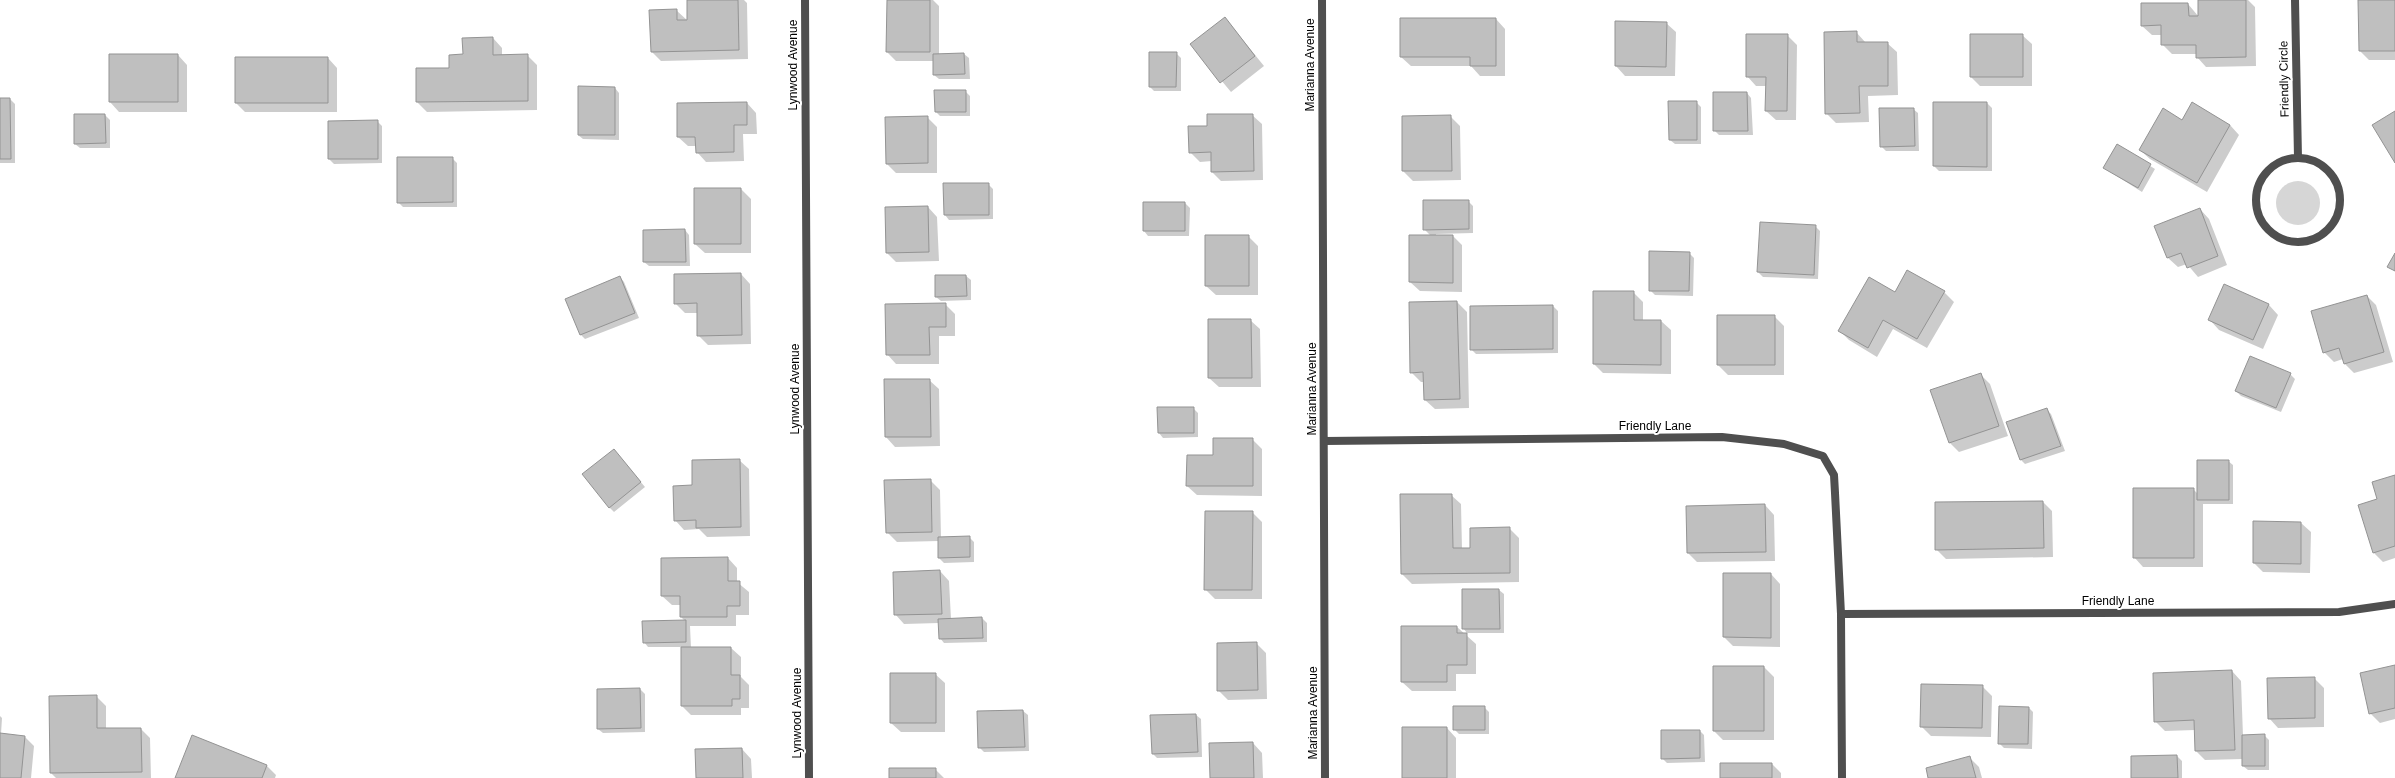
<svg xmlns="http://www.w3.org/2000/svg" width="2395" height="778" font-family="Arial,sans-serif">
<style>
.green{fill:#d6d6d6}
.shadow{fill:#0003}
.building{fill:#bfbfbf;stroke:#939393}
.lines{fill:none;stroke-linecap:round;stroke-linejoin:round}
.minor{stroke:#4f4f4f;stroke-width:8}
.labels{text-anchor:middle;stroke-width:4;stroke-linejoin:round;paint-order:stroke}
.street-label{font-size:12px;fill:#000;stroke:#fff}
</style>
<rect width="100%" height="100%" fill="#fff"/>
<path class="green" d="M2276 203a22 22 0 1 1 44 0a22 22 0 1 1-44 0Z"/>
<path class="shadow" d="M688,0H744L747,3L748,59L661,61L652,52L676,10L688,21Z
M888,0H933L939,6V55L964,54L969,58L970,79H939L934,75V61H896L887,52Z
M2199,0H2248L2255,7L2256,66L2206,67L2197,57V54H2172L2162,44V35H2152L2142,26L2188,4L2199,17Z
M2359,0H2395V60H2369L2360,51Z
M1225,18L1264,66L1231,92L1191,44Z
M1496,19L1505,29V76H1480L1471,66H1411L1401,57Z
M1666,23L1676,32L1675,76H1625L1616,66Z
M1856,32L1866,43H1887L1897,52L1898,95L1868,96L1869,122L1836,123L1826,113Z
M1787,35L1797,45L1796,120H1776L1766,111L1767,86H1756L1747,76Z
M2022,35L2032,44V86H1980L1971,77Z
M493,38L502,48V56L527,55L537,65V110L427,112L417,102L464,55Z
M1176,53L1181,58V91H1154L1150,87Z
M178,55L187,65V112H119L110,102Z
M328,58L337,68V112H245L236,103Z
M615,88L619,93V140L583,139L578,135Z
M965,91L970,96V116H940L936,112Z
M1747,93L1751,98L1753,135H1719L1714,130Z
M0,99H10L15,104V163H0Z
M1696,102L1701,107V144H1675L1670,140Z
M747,103L756,113L757,134H743L744,161L706,162L697,152L696,146H688L678,137Z
M1934,103H1987L1992,108V171H1939L1934,166Z
M2192,104L2230,125L2239,135L2207,192L2150,159L2140,150L2182,121Z
M1913,109L1918,113L1919,151H1886L1881,146Z
M105,115L110,120V148H80L75,144Z
M1252,115L1262,124L1263,180L1221,181L1212,172V161L1200,162L1190,152L1208,127Z
M1450,116L1460,126L1461,180L1413,181L1403,171V117Z
M927,117L937,127V173H896L887,164Z
M377,121L382,126V163L334,164L329,159V122Z
M2117,145L2155,169L2142,192L2104,168Z
M452,158L457,163V207H403L398,202Z
M988,184L993,189V219L949,220L945,215Z
M741,189L751,199V253H705L695,244Z
M1468,201L1473,206V233L1436,234V236H1453L1462,245V292L1420,291L1410,282L1431,236L1424,229Z
M1144,203H1185L1190,208L1189,236H1148L1144,231Z
M928,207L937,217L939,261L896,262L887,253Z
M2200,209L2209,219L2227,265L2198,277L2187,264L2178,267L2168,258L2156,226Z
M1815,226L1820,231L1818,279L1763,277L1758,272Z
M685,230L689,235L690,266H649L644,262Z
M1248,236L1258,246V295H1216L1206,286Z
M1689,253L1694,258L1693,296L1655,295L1650,290Z
M741,274L750,284L751,344L708,345L698,335V313H685L675,303Z
M966,276L971,280V300L941,301L936,297Z
M620,277L624,282L639,318L585,339L581,335Z
M2225,286L2269,305L2278,315L2263,349L2219,330L2210,320Z
M1633,292L1643,302V321H1661L1671,330V374L1603,373L1594,364Z
M1944,292L1954,302L1927,348L1893,329L1877,357L1849,340L1839,330L1895,293Z
M2367,296L2376,305L2393,362L2354,373L2345,364L2343,359L2334,362L2324,352Z
M1457,302L1467,312L1469,408L1435,409L1425,400V382H1421L1411,372Z
M945,304L955,314V336H939V364H896L887,354Z
M1553,306L1558,311V353L1476,354L1471,349Z
M1718,316H1774L1784,326V375H1728L1718,365Z
M1250,320L1260,329L1261,387H1219L1209,378Z
M2250,357L2290,374L2295,379L2281,412L2241,396L2236,391Z
M1980,374L1990,384L2008,436L1959,452L1949,442Z
M929,380L939,389L940,446L895,447L886,437Z
M1193,408L1198,413V437L1163,438L1159,433Z
M2046,409L2051,414L2065,451L2025,464L2021,460Z
M1252,439L1262,449V496L1197,495L1187,486L1214,456Z
M614,450L645,487L614,512L609,507Z
M739,460L749,469L750,536L707,537L699,529L684,530L675,520L693,486Z
M2228,461L2233,465V504H2203V567H2143L2134,557L2193,489L2198,494Z
M2395,476V558L2383,562L2374,553L2379,500Z
M930,480L940,490L941,538L969,537L974,542V562L944,563L939,558V541L897,542L887,532Z
M1451,495L1461,504L1462,549H1471L1509,528L1519,538V582L1412,584L1402,574Z
M2043,502L2052,511L2053,557L1946,559L1936,549Z
M1765,505L1774,515L1775,561L1697,562L1688,553Z
M1252,512L1262,522V599H1215L1205,589Z
M2301,523L2311,532L2310,573L2263,572L2254,563Z
M728,558L737,568V582L749,592V615H736V626H690L691,648H731L741,657V677L749,685V708H741V715H691L682,706V647H648L644,642L685,621L681,617V605H672L662,596Z
M940,571L949,581L951,619L982,618L987,623V642L944,643L940,638L939,623L904,624L895,614Z
M1771,574L1780,584V647L1733,646L1724,637Z
M1499,590L1504,594V633H1467L1463,628Z
M1457,627L1476,644V674H1456V691H1412L1402,682Z
M1256,643L1266,653L1267,699L1228,700L1218,690Z
M2395,666V719L2380,723L2370,713Z
M1764,667L1774,677V740H1723L1714,731Z
M2232,671L2241,681L2243,736L2264,735L2269,740V770H2248L2243,766V759L2205,760L2196,751L2195,730L2165,731L2155,721Z
M935,674L945,683V732H901L891,723Z
M2314,678L2324,688V727L2278,728L2269,718Z
M1982,686L1992,696L1991,737L1931,736L1921,726Z
M640,689L645,694V732L603,733L598,729Z
M96,696L106,706V729H141L150,738L151,778H56L51,773Z
M1484,707L1489,712V734H1459L1454,729Z
M2029,708L2033,712L2032,749L2004,748L1999,743Z
M1023,711L1028,715L1029,751L984,752L979,747Z
M1196,715L1201,719L1202,757L1157,758L1153,754Z
M0,716L2,718L1,734L25,737L34,746L31,778H0Z
M1447,728L1456,738V778H1403Z
M1700,731L1704,735L1705,762L1667,763L1662,758Z
M193,736L267,766L276,775L275,778H176Z
M1253,743L1262,753L1263,778H1211Z
M742,749L751,759L752,778H697Z
M2177,756L2182,761V778H2132Z
M1969,757L1979,767L1982,778H1929Z
M1772,764L1781,773V778H1721Z
M935,769L944,778H890Z"/>
<path class="building" d="M687,0H738L739,50L651,52L649,10L677,9V20H687Z
M887,0H930V52H886Z
M2198,0H2246V57L2196,58V45H2161V25L2141,26V3H2188L2189,16H2198Z
M2358,0H2395V51H2359Z
M1225,17L1255,56L1220,83L1190,44Z
M1400,18H1496V66H1470V57H1400Z
M1615,21L1667,22L1666,67L1615,66Z
M1857,31V42H1888V86H1859L1860,113L1825,114L1824,32Z
M1746,34H1788L1787,111H1765L1766,77H1746Z
M1970,34H2023V77H1970Z
M493,37V55L528,54V101L416,102V68H449V55L463,54L462,38Z
M1149,52H1177L1176,87H1149Z
M964,53L965,74L933,75V54Z
M109,54H178V102H109Z
M235,57H328V103H235Z
M578,86L615,87V135H578Z
M934,90H966V112H935Z
M1713,92H1747L1748,131H1713Z
M0,98H10L11,159H0Z
M1668,101H1697V140H1669Z
M747,102V125H734V152L696,153L695,137H677V103Z
M1933,102H1987V167L1933,166Z
M2192,102L2230,125L2197,183L2139,150L2163,108L2182,120Z
M1879,108H1914L1915,146L1880,147Z
M2395,111V163L2372,125Z
M74,114H105L106,143L74,144Z
M1207,114H1253L1254,171L1211,172V152L1189,153L1188,126H1207Z
M1451,115L1452,171H1402V116Z
M928,116V163L886,164L885,117Z
M378,120V159H328V121Z
M2117,144L2151,164L2138,188L2103,168Z
M397,157H453V202L397,203Z
M943,183H989V215H944Z
M694,188H741V244H694Z
M1423,200H1469V229L1423,230Z
M1143,202H1185V231H1143Z
M928,206L929,252L886,253L885,207Z
M2200,208L2218,256L2187,268L2181,253L2167,258L2154,226Z
M1760,222L1816,225L1814,275L1757,272Z
M685,229L686,262H643V230Z
M1205,235H1249V286H1205Z
M1409,235H1453V283L1409,282Z
M1649,251L1690,252L1689,291H1649Z
M2395,253V271L2387,267Z
M1907,270L1945,291L1917,339L1883,320L1868,348L1838,331L1869,277L1895,292Z
M741,273L742,335L697,336V303L674,304V274Z
M935,275H966L967,296L935,297Z
M620,276L635,313L580,335L565,299Z
M2224,284L2269,304L2253,340L2208,320Z
M1593,291H1634V320H1661V365L1593,364Z
M2367,295L2384,352L2344,364L2339,348L2323,353L2311,311Z
M1457,301L1460,399L1424,400L1423,372L1410,373L1409,302Z
M946,303V327H929L930,355H886L885,304Z
M1553,305V349L1470,350V306Z
M1717,315H1775V365H1717Z
M1208,319H1251L1252,378H1208Z
M2250,356L2291,373L2276,408L2235,391Z
M1981,373L1999,426L1949,443L1930,390Z
M884,379H930L931,437H885Z
M1157,407H1194V433H1158Z
M2047,408L2061,446L2020,460L2006,422Z
M1213,438H1253V486H1186L1187,455H1213Z
M614,449L641,482L609,508L582,474Z
M740,459L741,527L696,528V520L674,521L673,486L692,485V460Z
M2197,460H2229V500H2197Z
M2395,475V546L2373,553L2358,505L2377,499L2372,482Z
M931,479L932,532L886,533L884,480Z
M2133,488H2194V558H2133Z
M1400,494H1452L1453,548H1470V528L1510,527V573L1401,574Z
M2043,501L2044,548L1935,550V502Z
M1765,504L1766,552L1687,553L1686,506Z
M1205,511H1253L1252,590H1204Z
M2253,521L2301,522V564L2253,563Z
M970,536V557L938,558V537Z
M728,557V581H740V606H727V617H680V596H661V558Z
M940,570L942,614L894,615L893,572Z
M1723,573H1771V638L1723,637Z
M1462,589H1499L1500,629H1462Z
M982,617L983,638L939,639L938,619Z
M686,620V642L643,643L642,621Z
M1401,626H1457V633H1467V665H1447V682H1401Z
M1257,642L1258,690L1217,691V643Z
M681,647H731V675H740V699H732V706H681Z
M2395,665V708L2369,714L2360,673Z
M1713,666H1764V731H1713Z
M2232,670L2235,750L2195,751L2194,720L2154,722L2153,673Z
M890,673H936V723H890Z
M2315,677V718L2268,719L2267,678Z
M1921,684L1983,685L1982,728L1920,727Z
M640,688L641,728L597,729V689Z
M97,695V728H141L142,772L50,773L49,696Z
M1453,706H1485V730H1453Z
M1999,706L2029,707L2028,744H1998Z
M1023,710L1025,747L978,748L977,711Z
M1196,714L1198,752L1152,754L1150,715Z
M1402,727H1447V778H1402Z
M1661,730H1700V758L1661,759Z
M0,733L25,736L21,778H0Z
M2265,734V766H2242V735Z
M192,735L267,765L262,778H175Z
M1253,742L1254,778H1210L1209,743Z
M742,748L743,778H696L695,749Z
M2177,755L2178,778H2131V756Z
M1970,756L1976,778H1928L1926,768Z
M1720,763H1772V778H1720Z
M889,768H936V778H889Z"/>
<g class="lines">
<path class="minor" d="M805,0L809,778
M1322,0L1325,778
M2295,0L2298,158
M2256 200a42 42 0 1 1 84 0a42 42 0 1 1-84 0Z
M1324,441L1722,437L1784,444L1823,456L1834,475L1835,493L1841,614L1842,778
M1841,614L2339,612L2395,604"/>
</g>
<g class="labels">
<g class="street-label">
<text transform="translate(793 65) rotate(-90)" y="4">Lynwood Avenue</text>
<text transform="translate(1310 65) rotate(-90)" y="4">Marianna Avenue</text>
<text transform="translate(2284 79) rotate(-91)" y="4">Friendly Circle</text>
<text transform="translate(795 389) rotate(-90)" y="4">Lynwood Avenue</text>
<text transform="translate(1312 389) rotate(-90)" y="4">Marianna Avenue</text>
<text x="1655" y="430">Friendly Lane</text>
<text x="2118" y="605">Friendly Lane</text>
<text transform="translate(797 713) rotate(-90)" y="4">Lynwood Avenue</text>
<text transform="translate(1313 713) rotate(-90)" y="4">Marianna Avenue</text>
</g>
</g>
</svg>
